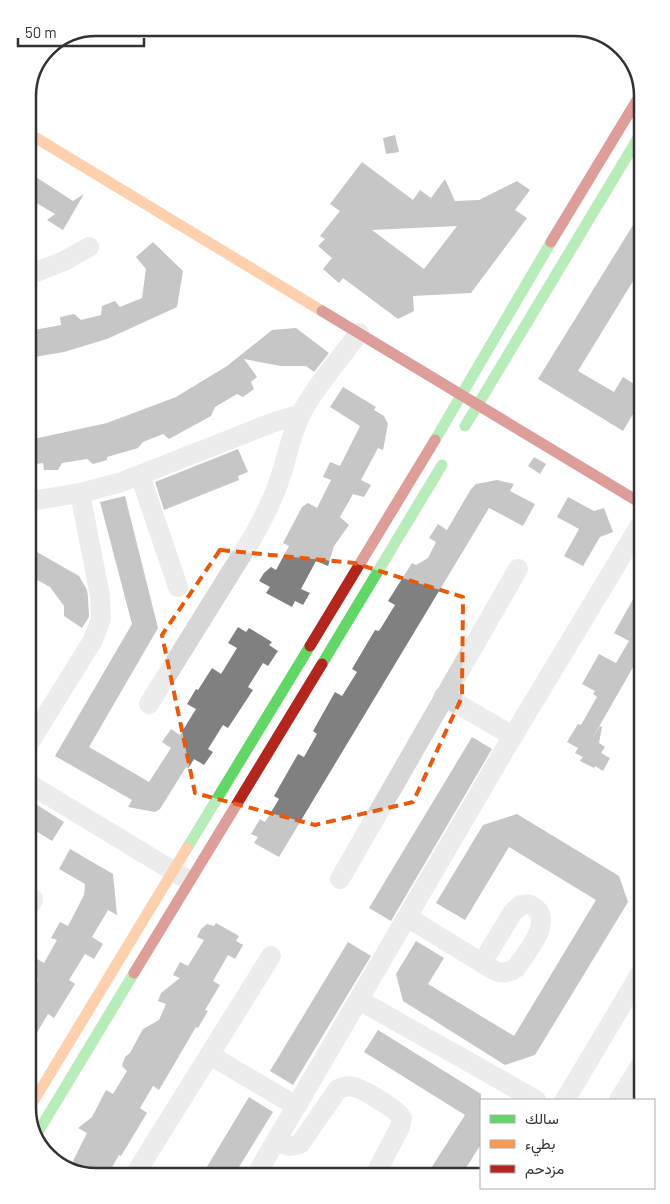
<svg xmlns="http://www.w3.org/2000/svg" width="670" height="1204" font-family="Barlow,Vazirmatn,sans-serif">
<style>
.building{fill:#808080;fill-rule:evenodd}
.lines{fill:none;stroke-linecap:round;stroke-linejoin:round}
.street{stroke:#d6d6d6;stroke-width:20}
.fast{stroke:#63d668;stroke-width:11}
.slow{stroke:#ff974d;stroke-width:11}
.jam{stroke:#b3261e;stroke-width:11}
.marked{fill:none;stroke:#e8590c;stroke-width:4;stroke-dasharray:10 6;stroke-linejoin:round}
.rim{fill:none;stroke:#323232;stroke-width:2.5}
</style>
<rect width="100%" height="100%" fill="#fff"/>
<path class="building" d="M395,135L399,152L386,154L383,138Z
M362,162L413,200L420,190L431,198L445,179L455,201L479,200L517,181L530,190L515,210L527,218L471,293L413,296L414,311L398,319L343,278L339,283L323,269L332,258L318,246L325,239L320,236L340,211L330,204ZM457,226L424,269L372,230Z
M28,172L73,201L84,194L63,230L47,220L55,214L28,198Z
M638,217V273L578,371L614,392L623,377L639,387V404L623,431L538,379Z
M153,242L183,271L177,307L107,339L64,352L29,358V331L61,325L60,317L74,314L81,320L101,315L102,306L115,301L120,307L142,298L146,269L136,257Z
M296,328L329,353L314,372L306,366H281L244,359L257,377L251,382L254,389L243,397L237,394L215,407L211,416L169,439L163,434L143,442L138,448L107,457V460L93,464L87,459L62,463L58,470H44L43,463L29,465V440L107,423L176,397L227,366L272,330Z
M343,387L376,407L374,410L384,416L388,424L383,450L378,448L361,480L371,485L364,497L353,494L340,517L349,525L334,546L328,566L316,561L301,589L310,593L303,605L295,601L292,607L266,593L270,587L259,581L264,573L271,567L276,570L289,546L283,543L302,507L308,503L317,508L331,480L323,477L330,462L340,466L360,426L330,407Z
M238,449L248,472L238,476L239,480L164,510L155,482Z
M534,457L546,464L540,474L528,466Z
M497,480L514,484L510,491L535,504L523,526L489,508L279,857L254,843L258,837L251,834L260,819L265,822L279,799L274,796L298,754L304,757L317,734L313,731L335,692L342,696L357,672L352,669L375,630L379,631L395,605L388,601L412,563L416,565L428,558L436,542L429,538L438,524L447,530L471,489L476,484Z
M125,496L158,628L89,747L149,782L171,748L162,742L171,729L180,735L196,709L187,704L196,689L198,690L212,668L221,674L237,648L228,643L238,627L246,632L249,628L272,642L269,645L278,651L268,666L263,663L248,687L253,690L228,728L223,725L208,749L213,752L204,765L194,759L188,769L186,767L160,809L155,812L128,807L132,800L55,756L132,624L100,502Z
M568,497L594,511L604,508L613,532L600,537L583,566L564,556L579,529L557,517Z
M30,548L79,576L87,590L88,597L89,617L82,628L64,616V606L50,587L30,576Z
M640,587V655L592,739L600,726L602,727L599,743L605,747L601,753L610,758L603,771L595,766L594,768L580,761L583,757L575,753L578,748L567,742L578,724L581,725L597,697L593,694L595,691L582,684L599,654L616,663L629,641L614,633Z
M472,737L492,749L391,921L369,908Z
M31,801L64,822L52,841L31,828Z
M517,814L619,876L628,902L535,1055L505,1065L403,1001L396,974L416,941L444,958L428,984L514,1036L596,900L509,847L465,920L436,903L483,825Z
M70,849L113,874L117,915L108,910L92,937L103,944L94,959L85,954L69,980L75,984L67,997L54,1018L48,1014L32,1041V990L38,979L32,976V956L44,963L57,940L51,938L60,922L68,926L84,895L85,884L59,869Z
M216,923L239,936L236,941L243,945L235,959L228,955L213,981L220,985L205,1010L208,1011L198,1028L196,1027L159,1090L153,1086L140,1108L147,1113L121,1156L119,1155L107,1176H92L69,1169L87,1133L78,1128L92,1117L106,1090L113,1094L127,1071L122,1066L125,1057L130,1053L143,1029L159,1020L166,1004L158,1001L161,993L180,978L173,975L180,962L188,966L204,940L197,937L201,929L207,924L214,926Z
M348,942L371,956L293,1085L270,1071Z
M378,1030L481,1094V1144L463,1173H428L465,1115L364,1052Z
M249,1097L273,1112L234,1175H202Z"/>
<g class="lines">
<path class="street" d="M29,275L64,261L89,247
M140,475L178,587
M30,501L80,493L119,483L277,421L301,414
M444,696L513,736
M149,704L254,535C265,515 275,496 281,475C288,455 291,433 301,414C315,386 341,358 359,333
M31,740L93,640L101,619L100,596L80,493
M31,785L183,877
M340,879L518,569
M32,902L33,899
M528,904C559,915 527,952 516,968C503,977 494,971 482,963L513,912L521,905Z
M407,917L482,963
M359,1000L536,1100
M210,1055L296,1106
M565,1100L642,971
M619,1100L642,1063
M276,1141L290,1146L300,1144L338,1089C343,1087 348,1085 354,1087C363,1089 398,1110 402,1118L400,1127L376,1173
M256,1175L507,746L639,527
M134,1176L271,956"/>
<path class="fast" d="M465,426L638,138
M435,440L551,242
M322,664L442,465
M187,848L310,646
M35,1137L134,973"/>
<path class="slow" d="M28,133L322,311
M33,1102L187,848"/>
<path class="jam" d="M551,242L637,100
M322,311L639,502
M310,646L435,440
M134,973L322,664"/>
</g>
<path d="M0 0H670V1204H0ZM220,550L354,563L463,597L462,697L413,802L315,825L195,793L162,635Z" fill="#fff" fill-opacity=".55" fill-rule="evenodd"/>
<path class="marked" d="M220,550L354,563L463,597L462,697L413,802L315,825L195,793L162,635Z"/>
<path d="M0 0H670V1204H0ZM96 36H574A60 60 0 0 1 634 96V1108A60 60 0 0 1 574 1168H96A60 60 0 0 1 36 1108V96A60 60 0 0 1 96 36Z" fill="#fff" fill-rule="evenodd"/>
<path class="rim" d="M96 36H574A60 60 0 0 1 634 96V1108A60 60 0 0 1 574 1168H96A60 60 0 0 1 36 1108V96A60 60 0 0 1 96 36Z"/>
<rect x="480" y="1099" width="175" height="90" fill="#ffffff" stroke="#adadad"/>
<rect x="490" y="1115" width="25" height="8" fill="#63d668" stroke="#adadad"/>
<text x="525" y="1124" font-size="15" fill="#323232">سالك</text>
<rect x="490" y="1140" width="25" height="8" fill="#ff974d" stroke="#adadad"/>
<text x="525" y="1149" font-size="15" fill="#323232">بطيء</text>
<rect x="490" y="1165" width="25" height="8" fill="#b3261e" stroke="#adadad"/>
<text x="525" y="1174" font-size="15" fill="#323232">مزدحم</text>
<path d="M18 38v8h126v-8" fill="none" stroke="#323232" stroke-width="2.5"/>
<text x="25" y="38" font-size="15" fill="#323232" stroke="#ffffff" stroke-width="4" paint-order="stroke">50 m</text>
</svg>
